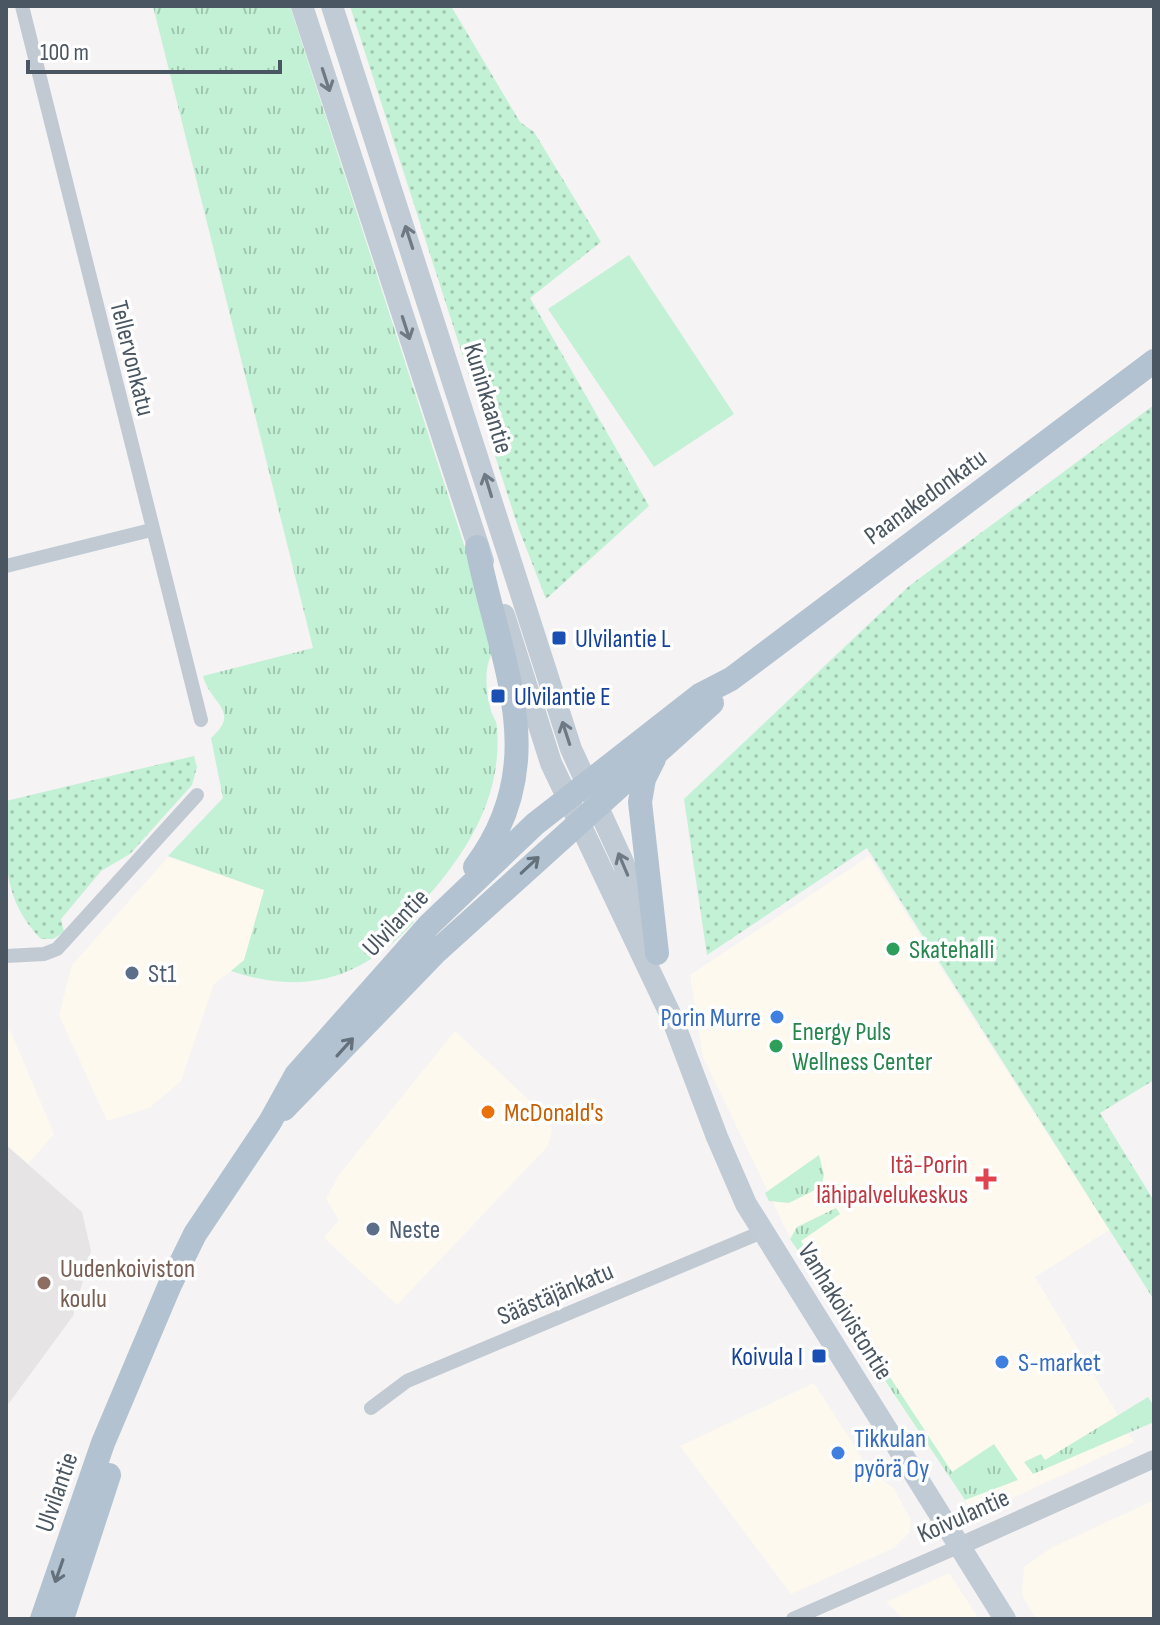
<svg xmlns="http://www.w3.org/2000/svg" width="1160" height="1625" font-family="'Sofia Sans Condensed',sans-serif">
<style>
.commercial{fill:#fdf9ef}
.education{fill:#e6e4e5}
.grass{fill:url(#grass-tufts)}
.park{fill:url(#park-dots)}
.garden{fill:#c3f1d5}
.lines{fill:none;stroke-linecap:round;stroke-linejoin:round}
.minor{stroke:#c1cad2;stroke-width:14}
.tertiary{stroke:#c1cad2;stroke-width:18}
.secondary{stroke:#c1cbd6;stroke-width:22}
.primary{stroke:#b3c2d1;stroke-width:24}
.oneway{stroke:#6e7984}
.oneway2{stroke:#64717d}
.transit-dot{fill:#1a4fb4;stroke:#fff;stroke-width:3}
.leisure-dot{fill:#2e9e5b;stroke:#fff;stroke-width:3}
.service-dot{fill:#5c6f8a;stroke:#fff;stroke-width:3}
.shop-dot{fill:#3f7fe0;stroke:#fff;stroke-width:3}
.food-dot{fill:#e8710a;stroke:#fff;stroke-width:3}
.health-dot{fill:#e0444e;stroke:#fff;stroke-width:3}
.education-dot{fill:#8d6e63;stroke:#fff;stroke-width:3}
.labels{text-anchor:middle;stroke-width:7;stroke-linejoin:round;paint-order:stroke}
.street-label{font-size:26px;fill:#4a5661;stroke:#fff}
.transit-label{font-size:26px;fill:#164399;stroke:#fff;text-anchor:start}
.leisure-label{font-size:26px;fill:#27864d;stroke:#fff;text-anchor:start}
.service-label{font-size:26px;fill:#4e5e75;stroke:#fff;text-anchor:start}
.shop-label{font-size:26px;fill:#366cbe;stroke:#fff;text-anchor:start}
.food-label{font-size:26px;fill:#c56008;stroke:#fff;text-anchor:start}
.health-label{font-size:26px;fill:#be3a42;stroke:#fff;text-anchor:end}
.education-label{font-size:26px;fill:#785e54;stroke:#fff;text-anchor:start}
</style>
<defs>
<pattern id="grass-tufts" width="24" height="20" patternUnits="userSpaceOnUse" patternTransform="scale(2)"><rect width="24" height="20" fill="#c3f1d5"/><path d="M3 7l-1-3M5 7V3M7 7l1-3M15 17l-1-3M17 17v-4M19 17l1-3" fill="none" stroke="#a0c6b0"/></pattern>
<pattern id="park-dots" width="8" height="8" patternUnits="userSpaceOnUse" patternTransform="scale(2)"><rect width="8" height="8" fill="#c3f1d5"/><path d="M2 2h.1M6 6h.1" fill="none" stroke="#a0c6b0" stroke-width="1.8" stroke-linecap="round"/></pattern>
</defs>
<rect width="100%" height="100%" fill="#f5f3f3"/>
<path class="commercial" d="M869,856L1109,1230L1035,1277L1134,1442L975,1515L795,1248L703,1057L690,975Z
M168,857L264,890L244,961L214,984L181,1081L149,1108L107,1121L59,1015L72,965Z
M10,1030L54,1134L28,1164L6,1145V1035Z
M455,1031L545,1115L552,1130L548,1146L397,1305L324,1238L339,1220L326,1199L338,1176Z
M814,1383L869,1469L894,1489L911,1520L910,1532L894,1548L791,1594L680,1446Z
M1154,1500V1619H1036L1022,1595L1024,1567L1051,1548Z
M949,1573L979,1619H904L886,1602Z"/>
<path class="education" d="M6,1145L82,1212L91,1251L73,1316L6,1407Z"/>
<path class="grass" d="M153,6H290L489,622L493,652C483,668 486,692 491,711C493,717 497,721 497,728C503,805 459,864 409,917L414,922C362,979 304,996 231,971L244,960L264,890L168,856L223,798L211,738C242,711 210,704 203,676L313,648Z
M819,1155L824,1175L821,1187L789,1203L769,1201L765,1193Z
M836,1208L840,1214L801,1241L952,1472L994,1444L1018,1480L965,1500L790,1239L797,1227Z
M1148,1397L1154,1406V1422L1033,1474L1024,1462L1041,1454L1045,1460Z"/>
<path class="park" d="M350,6H451L520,122L534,132L601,242L530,298L649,506L546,599L518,527Z
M1154,405V1080L1100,1113L1154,1201V1300L867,848L707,955L684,799L909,586Z
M194,756L197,767L192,785L130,854L101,871L61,919L64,932L53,939H41C0,897 6,855 6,801Z"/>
<path class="garden" d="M629,255L734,414L654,467L548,309Z"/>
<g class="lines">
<path class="minor" d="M22,6L201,720
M6,566L151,530
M6,956L44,954L57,949L197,795
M371,1408L407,1381L762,1232
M793,1619L960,1546"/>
<path class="tertiary" d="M960,1546L1154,1459"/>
<path class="secondary" d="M302,6L483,561
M332,6L571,749L623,862L649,932
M504,615L551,763L672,1018L717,1137L746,1204L1005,1619"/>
<path class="primary" d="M654,759L644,779L640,802L657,953
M475,867C555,760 499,661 477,547
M284,1109L437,951L712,703
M42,1619L103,1443L169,1287L195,1234L270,1122L296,1075L429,925L535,824L700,695L731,679L1154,361
M62,1619L109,1475"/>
</g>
<defs><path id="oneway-shaft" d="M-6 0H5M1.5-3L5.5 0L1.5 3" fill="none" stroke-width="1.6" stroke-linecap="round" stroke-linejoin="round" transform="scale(2)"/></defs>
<g class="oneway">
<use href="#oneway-shaft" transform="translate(326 80) rotate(72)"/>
<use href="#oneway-shaft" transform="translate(409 237) rotate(-108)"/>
<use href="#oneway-shaft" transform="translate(406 328) rotate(72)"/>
<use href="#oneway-shaft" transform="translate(488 485) rotate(-107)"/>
<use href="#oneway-shaft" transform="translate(566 733) rotate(-108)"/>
<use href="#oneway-shaft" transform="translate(623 864) rotate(-113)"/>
</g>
<g class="oneway2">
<use href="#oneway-shaft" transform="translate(530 865) rotate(-43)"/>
<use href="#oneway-shaft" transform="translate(345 1047) rotate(-48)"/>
<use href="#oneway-shaft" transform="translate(59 1571) rotate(109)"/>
</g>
<g class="transit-dot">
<rect x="551" y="630" width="16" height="16" rx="4"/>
<rect x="490" y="688" width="16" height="16" rx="4"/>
<rect x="811" y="1348" width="16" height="16" rx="4"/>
</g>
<g class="leisure-dot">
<circle cx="893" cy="949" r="8"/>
<circle cx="776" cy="1046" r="8"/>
</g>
<g class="service-dot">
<circle cx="132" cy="973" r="8"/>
<circle cx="373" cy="1229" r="8"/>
</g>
<g class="shop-dot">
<circle cx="777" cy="1017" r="8"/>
<circle cx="1002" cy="1362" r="8"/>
<circle cx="838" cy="1453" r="8"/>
</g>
<circle class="food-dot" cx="488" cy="1112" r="8"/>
<path class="health-dot" d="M982 1167h8v8h8v8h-8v8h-8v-8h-8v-8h8z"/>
<circle class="education-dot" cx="44" cy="1283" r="8"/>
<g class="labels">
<g class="street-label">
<text transform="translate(133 358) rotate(76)" y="9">Tellervonkatu</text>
<text transform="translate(489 398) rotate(73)" y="9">Kuninkaantie</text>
<text transform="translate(925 496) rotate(-36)" y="9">Paanakedonkatu</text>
<text transform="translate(395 922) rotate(-46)" y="9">Ulvilantie</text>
<text transform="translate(555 1293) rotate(-23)" y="9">Säästäjänkatu</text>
<text transform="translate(846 1311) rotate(58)" y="9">Vanhakoivistontie</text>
<text transform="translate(56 1492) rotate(-71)" y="9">Ulvilantie</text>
<text transform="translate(963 1515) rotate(-24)" y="9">Koivulantie</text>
</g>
<g class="transit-label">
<text x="575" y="647">Ulvilantie L</text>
<text x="514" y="705">Ulvilantie E</text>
<text x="803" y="1365" text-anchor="end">Koivula I</text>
</g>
<g class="leisure-label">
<text x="909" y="958">Skatehalli</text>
<text x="792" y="1040">Energy Puls<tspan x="792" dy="30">Wellness Center</tspan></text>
</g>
<g class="service-label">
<text x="148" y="982">St1</text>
<text x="389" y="1238">Neste</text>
</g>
<g class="shop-label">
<text x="761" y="1026" text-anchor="end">Porin Murre</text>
<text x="1018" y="1371">S-market</text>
<text x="854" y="1447">Tikkulan<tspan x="854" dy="30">pyörä Oy</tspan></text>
</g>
<g class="food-label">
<text x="504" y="1121">McDonald's</text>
</g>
<g class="health-label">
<text x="968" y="1173">Itä-Porin<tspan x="968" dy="30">lähipalvelukeskus</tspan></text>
</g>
<g class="education-label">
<text x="60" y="1277">Uudenkoiviston<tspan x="60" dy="30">koulu</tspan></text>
</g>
</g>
<rect width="1160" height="1625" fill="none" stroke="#4a5661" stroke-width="16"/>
<path d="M28 60v12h252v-12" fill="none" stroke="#4a5661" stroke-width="4"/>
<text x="40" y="60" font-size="24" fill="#4a5661" stroke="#ffffff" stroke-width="6" paint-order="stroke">100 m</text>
</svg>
